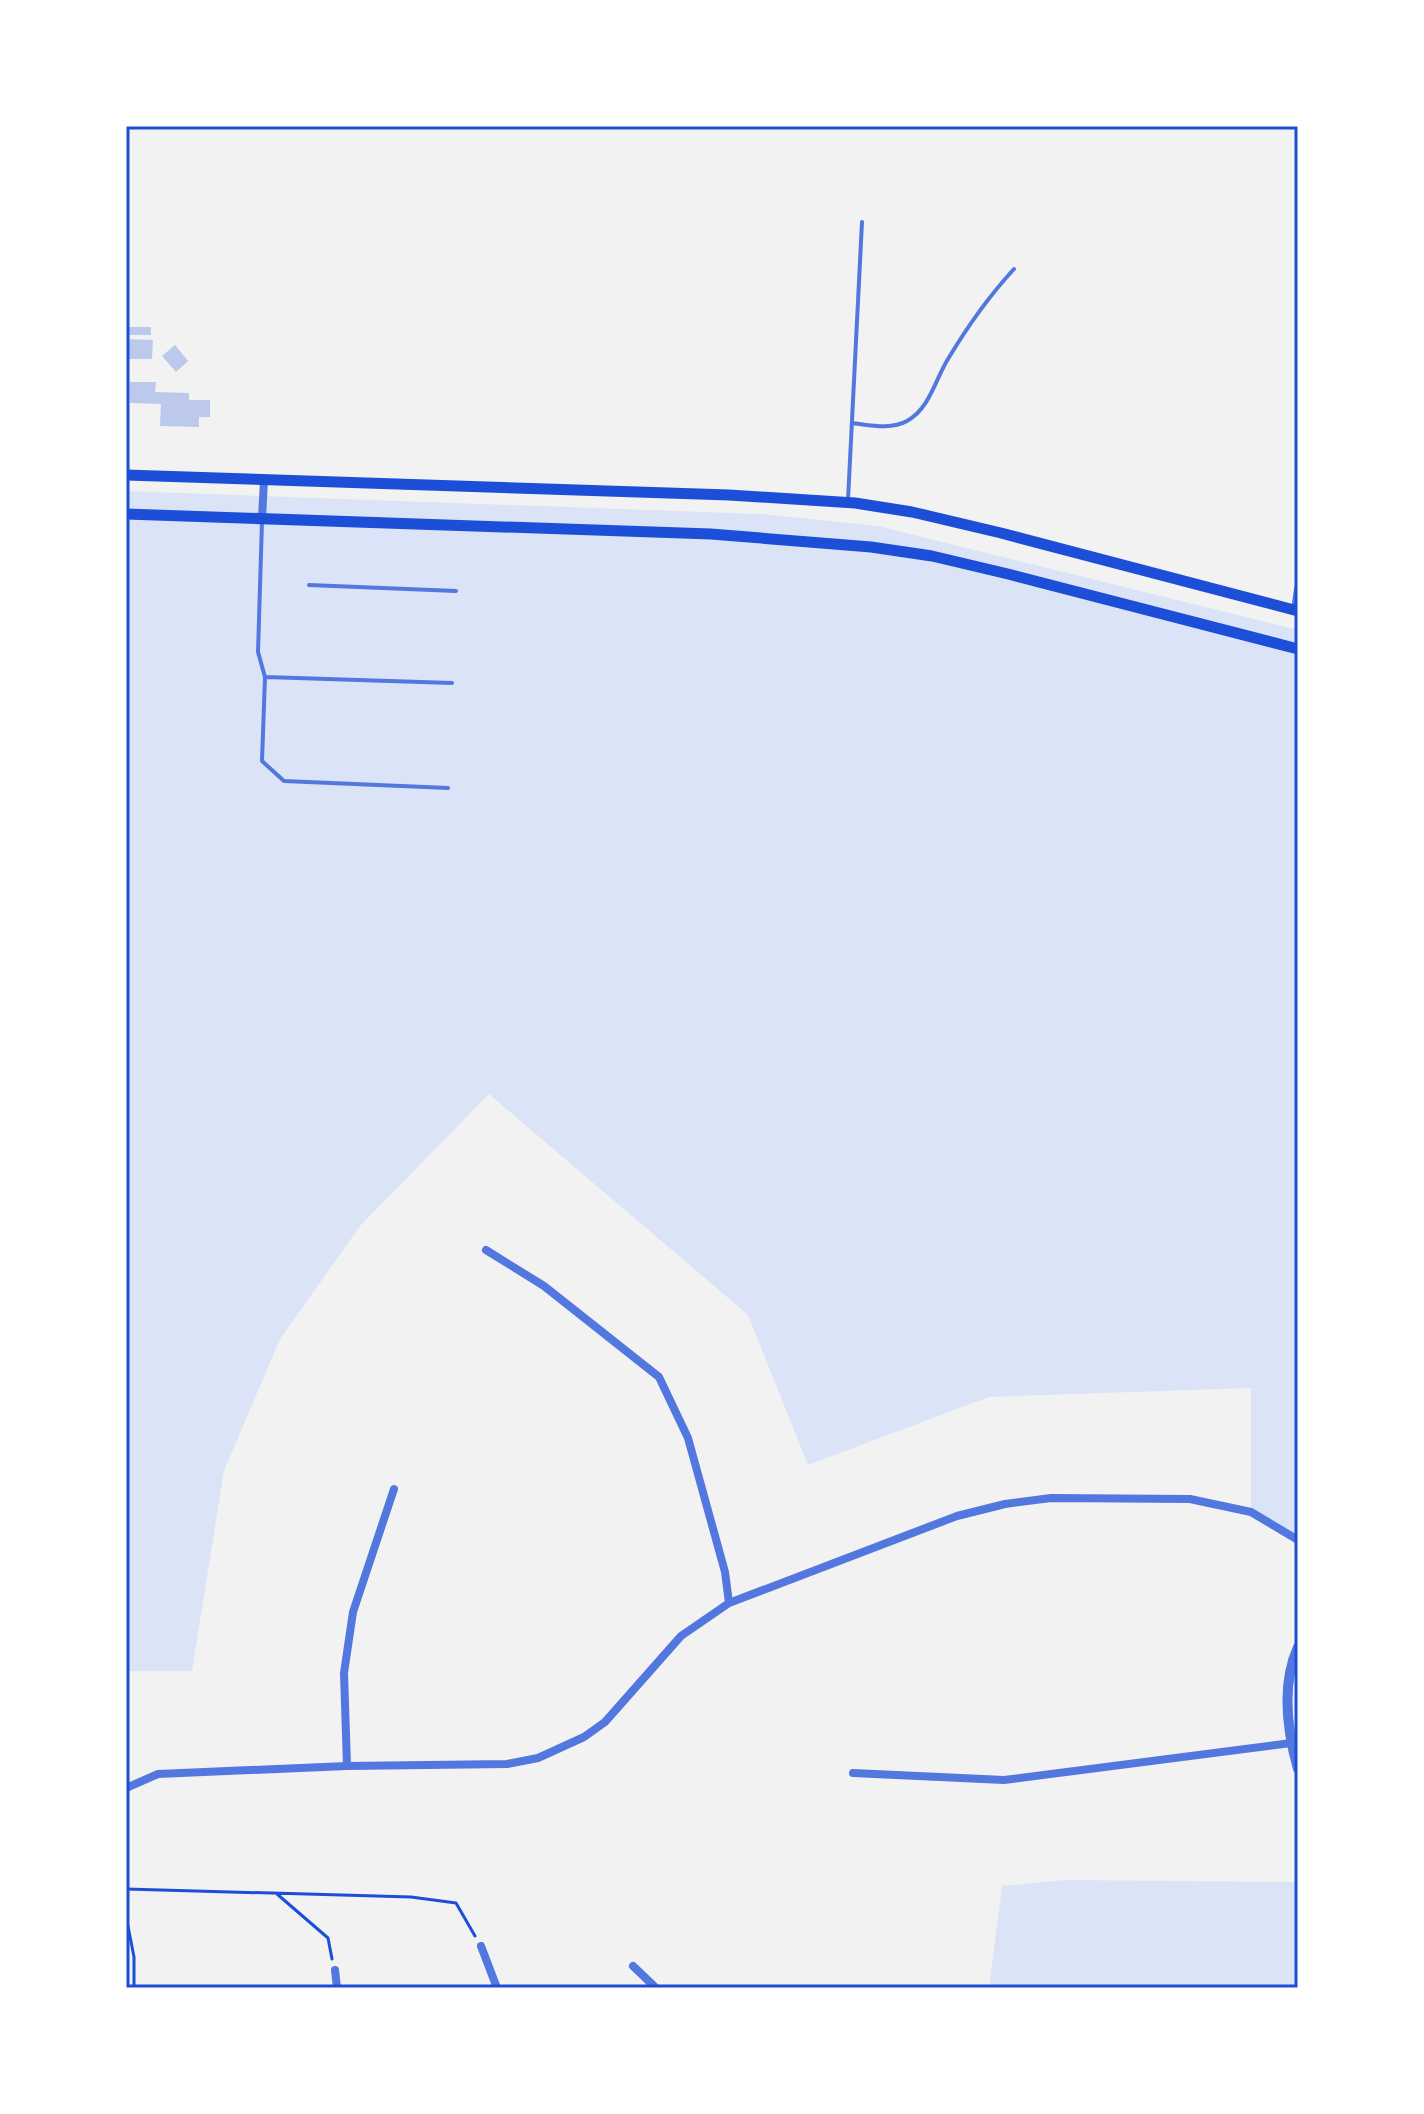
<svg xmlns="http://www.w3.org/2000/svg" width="1424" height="2114" font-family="'Source Serif 4',serif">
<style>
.green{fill:#dbe4f7}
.building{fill:#bdc9ec}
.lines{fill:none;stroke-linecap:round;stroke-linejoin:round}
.path{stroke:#1d4ed8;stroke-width:3}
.service{stroke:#5277de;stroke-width:4}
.minor{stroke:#5277de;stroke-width:8}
.tertiary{stroke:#5277de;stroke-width:10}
.secondary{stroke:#1d4ed8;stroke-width:11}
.neatline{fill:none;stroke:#1d4ed8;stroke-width:3}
</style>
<rect width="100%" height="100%" fill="#f2f2f2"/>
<path class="green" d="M126,491L761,514L878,526L1298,630V1540L1251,1512V1388L989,1397L808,1465L748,1315L489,1094L361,1225L280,1339L224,1471L192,1671H126Z
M1065,1880L1298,1882V1988H989L1002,1886Z"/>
<path class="building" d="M126,327H151V335H126Z
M126,339L153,340L152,359H126Z
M175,345L188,361L176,372L162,356Z
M130,382H156L155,392L189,393V400H210V417H199V427L160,426L161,404L130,403Z"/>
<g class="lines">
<path class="path" d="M126,1889L411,1897L456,1903L475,1936
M277,1894L328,1938L332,1959
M126,1916L134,1957V1988"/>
<path class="service" d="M852,423C870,425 891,430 907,421C930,408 935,380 948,359C966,329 990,295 1014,269
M848,500L862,222
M262,521L258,652L265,677L262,761L284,781L448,788
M309,585L456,591
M265,677L452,683"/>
<path class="minor" d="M262,519L264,480
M1295,610L1298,589
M486,1250L544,1286L659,1377L688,1438L725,1572L729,1603
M347,1766L344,1673L353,1612L394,1489
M853,1773L1004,1780L1291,1743
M126,1788L158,1774L347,1766L507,1764L538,1758L584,1737L605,1722L681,1636L729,1603L957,1516L1005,1504L1051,1498L1190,1499L1251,1512L1298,1540
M481,1946L497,1988
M633,1966L656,1988
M335,1970L337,1988"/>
<path class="tertiary" d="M1298,1647C1281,1685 1287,1730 1298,1769"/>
<path class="secondary" d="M126,475L729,495L855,503L912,512L1001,533L1298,611
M126,514L711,534L871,547L932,556L1008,574L1298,649"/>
</g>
<rect width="1424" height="2114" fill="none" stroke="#ffffff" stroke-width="256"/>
<rect x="128" y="128" width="1168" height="1858" class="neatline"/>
</svg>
